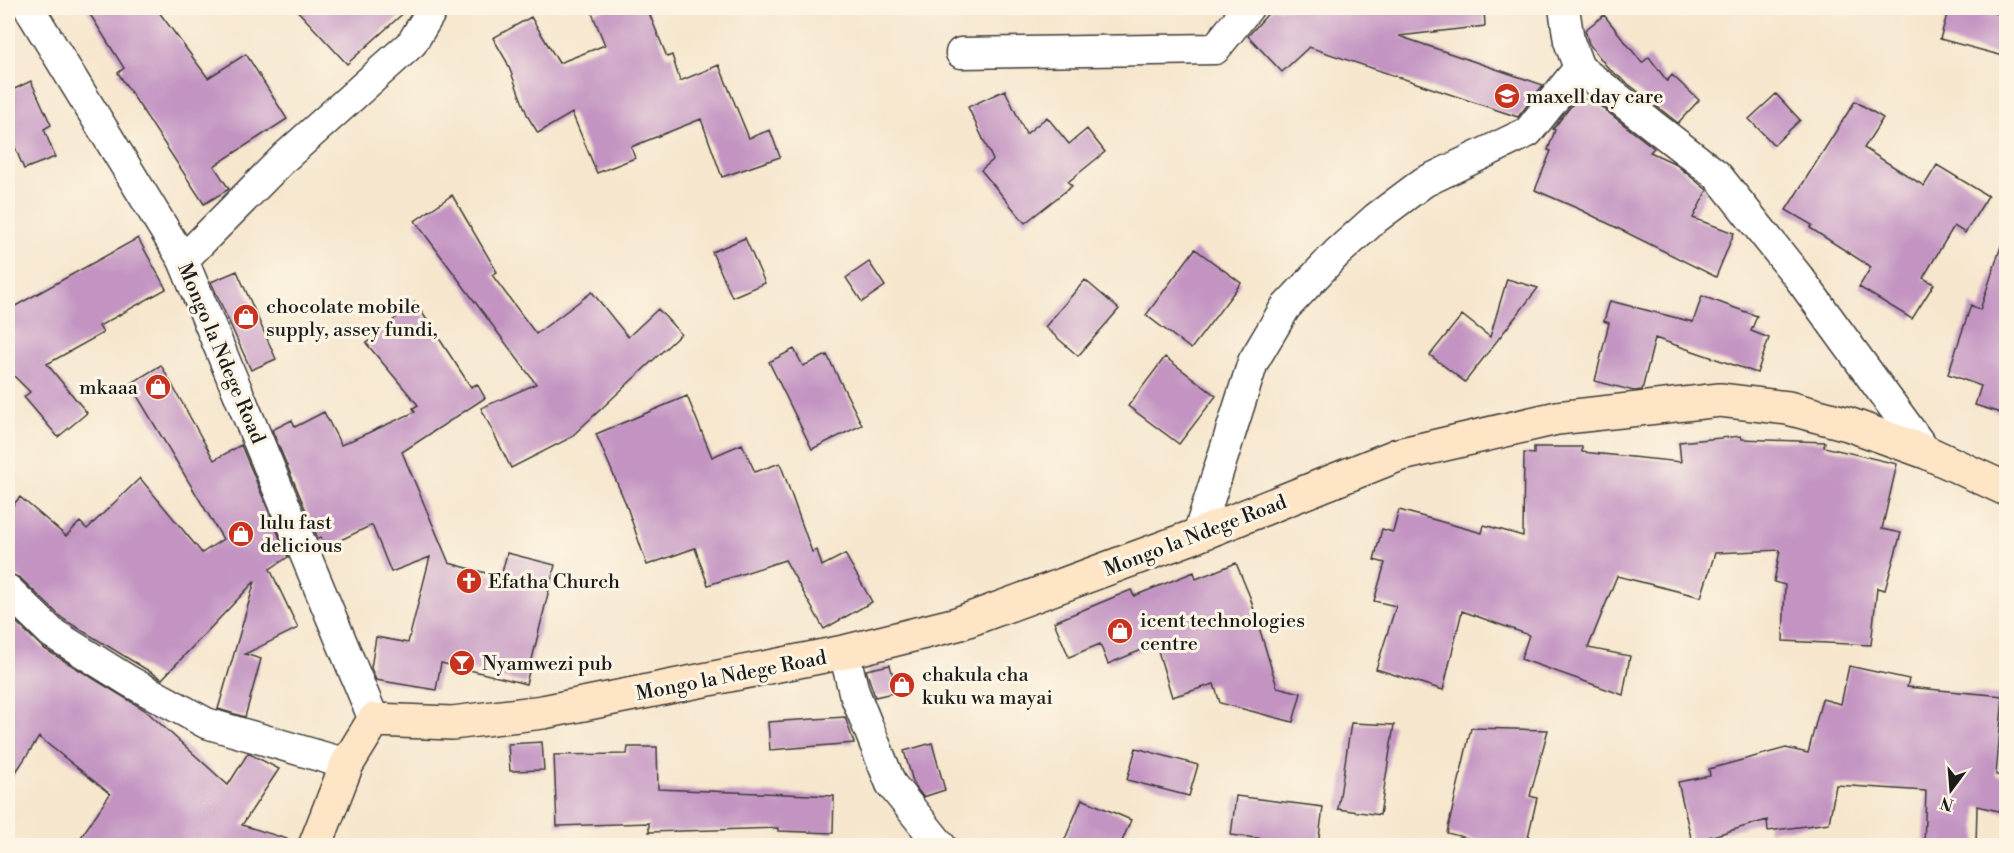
<svg xmlns="http://www.w3.org/2000/svg" width="2014" height="853" font-family="'Libre Bodoni',serif">
<style>
.building{fill:#c394c2}
.lines{fill:none;stroke-linecap:round;stroke-linejoin:round}
.street-casing{stroke:#3d3a37;stroke-width:33}
.secondary-casing{stroke:#3d3a37;stroke-width:36}
.street{stroke:#fff;stroke-width:30}
.secondary{stroke:#fee5c5;stroke-width:33}
.labels{text-anchor:middle;stroke-width:6;stroke-linejoin:round;paint-order:stroke}
.poi-label{font-size:20px;fill:#1c1c1c;stroke:#fcf5e5;text-anchor:start}
.street-label{font-size:20px;fill:#1c1c1c;stroke:#fcf5e5}
</style>
<rect width="100%" height="100%" fill="#fcf5e5"/>
<filter id="ink" filterUnits="userSpaceOnUse"><feTurbulence type="fractalNoise" baseFrequency=".0167" numOctaves="2"/><feDisplacementMap in="SourceGraphic" scale="12" xChannelSelector="R" yChannelSelector="G"/><feConvolveMatrix kernelMatrix="1 2 1 2 8 2 1 2 1" color-interpolation-filters="sRGB"/></filter>
<filter id="wash" filterUnits="userSpaceOnUse"><feTurbulence type="fractalNoise" baseFrequency=".008" numOctaves="4" result="noise"/><feDisplacementMap in="SourceGraphic" scale="24" xChannelSelector="R" yChannelSelector="G"/><feGaussianBlur stdDeviation="1.35" result="paint"/><feColorMatrix in="noise" values="0 0 0 0 0 0 0 0 0 0 0 0 0 0 0 0 0 1.4 0 .05"/><feComposite in="paint" operator="in"/></filter>
<g filter="url(#wash)">
<rect width="100%" height="100%" fill="#f6e6cd"/>
<g id="blocks">
<path class="building" d="M86,8H156L208,78L246,54L287,119L214,166L229,189L204,204L118,73L124,68Z
M295,8H409L347,64Z
M608,8H647L667,57L672,55L680,81L719,65L749,138L770,130L780,157L722,177L701,119L631,147L635,158L597,173L572,113L538,133L528,117L507,62L493,38L531,17L559,63L605,45L592,13Z
M1273,8H1484L1485,26L1399,36L1543,85L1518,117L1309,47L1282,72L1248,36Z
M1949,8H1975L2007,16V57L1940,39Z
M1604,15L1642,63L1649,57L1667,81L1672,75L1699,100L1678,123L1608,68L1589,44L1585,30Z
M31,81L51,125L44,129L55,157L24,169L8,130V92Z
M1005,90L1026,134L1047,117L1069,144L1087,129L1105,152L1068,182L1072,186L1025,223L981,170L993,160L968,107Z
M1776,94L1800,120L1774,145L1749,119Z
M1578,97L1596,103L1654,148L1650,152L1674,163L1707,190L1693,218L1734,233L1716,277L1579,209L1535,190L1551,151L1548,150L1555,130L1553,129Z
M1855,101L1883,118L1864,148L1924,186L1937,165L1988,196L1965,233L1954,226L1923,278L1934,284L1912,319L1859,287L1871,267L1810,228L1812,225L1786,210Z
M452,195L497,272L492,275L536,334L592,292L628,337L658,309L681,334L570,438L511,468L481,408L536,384L415,221Z
M138,238L166,289L99,326L103,333L47,364L87,413L58,437L24,397L30,392L8,370V310Z
M745,238L765,283L732,297L712,252Z
M2001,246L2007,247V415L1975,405L1981,386L1948,374L1971,305L1980,310Z
M1195,249L1241,283L1191,349L1146,315Z
M869,262L885,286L862,302L846,278Z
M237,271L276,359L251,370L211,282Z
M1507,279L1538,288L1465,382L1430,355L1462,315L1490,337Z
M1085,280L1119,309L1078,356L1045,327Z
M1702,296L1757,316L1751,331L1769,338L1757,373L1655,338L1642,390L1634,391L1595,381L1609,323L1604,321L1610,301L1693,322Z
M415,302L471,387L477,384L485,398L402,452L449,563L501,577L507,553L555,565L526,684L441,663L436,690L376,680L371,668L376,637L408,643L430,557L391,572L372,525L326,547L321,537L318,539L272,430L292,420L295,427L324,412L341,445L415,412L413,408L418,405L366,343Z
M794,349L803,366L827,355L862,425L812,449L769,362Z
M1165,357L1216,396L1179,444L1128,406Z
M161,365L214,460L241,445L288,557L270,569L298,628L245,654L261,659L245,717L218,709L255,581L162,679L63,619L20,578L8,573V511L20,497L66,536L80,522L87,529L140,478L202,553L223,539L130,384Z
M687,396L712,457L742,444L755,472L780,463L812,552L817,550L822,566L845,554L872,602L824,629L785,560L708,585L695,548L647,565L626,504L596,434Z
M1741,436L1742,439L1825,442L1824,447L1897,464L1882,529L1901,533L1885,590L1877,588L1871,645L1783,641L1785,585L1774,582L1780,550L1715,553L1701,597L1617,576L1588,648L1630,656L1623,695L1521,659L1529,635L1462,611L1443,690L1376,669L1396,606L1374,601L1385,563L1374,560L1382,529L1393,532L1399,510L1482,533L1484,525L1523,536L1524,453L1534,454V447H1582V452L1681,462L1679,442Z
M1236,563L1250,597L1277,687L1301,693L1293,722L1220,703L1214,684L1172,697L1156,644L1108,664L1100,644L1069,657L1054,622L1131,590L1134,596L1194,572L1196,579Z
M8,614L43,648L145,710L228,785L248,753L279,769L242,825L287,839L286,846H75L110,794L39,737L8,784Z
M890,665L897,692L875,697L866,670Z
M1849,666L1909,679L1907,687L2003,696L1996,775L2007,778V813L1977,806L1976,846H1924L1926,791L1836,785L1829,823L1768,831L1767,820L1692,842L1678,782L1710,776L1709,769L1786,748L1808,753L1822,699L1841,704Z
M845,717L854,743L770,750L768,722Z
M1351,723L1394,725L1380,815L1338,809Z
M1471,728L1548,730L1530,796L1537,798L1526,846H1499L1447,833Z
M542,742L544,770L510,771L508,744Z
M932,743L945,790L923,797L914,785L904,751Z
M628,747H657L658,789L834,796L833,833L778,831V828L649,832V823L557,826L554,755L627,754Z
M1136,748L1198,765L1189,796L1127,780Z
M1236,796L1323,807L1318,845L1231,835Z
M1082,799L1131,820L1120,846H1062Z"/>
</g>
</g>
<g filter="url(#ink)">
<use href="#blocks" fill-opacity="0" stroke="#3d3a37" stroke-width="1.5"/>
<g class="lines">
<g class="street-casing">
<path id="street" d="M29,8L183,260L374,720
M1564,8L1569,41L1579,68L1717,175L1800,279L1926,452
M961,53L1215,49L1248,8
M183,260L285,157L412,43L433,8
M1198,535L1253,362L1285,308L1337,253L1376,218L1424,182L1528,132L1579,68
M8,590L52,633L129,681L206,723L347,764
M844,652L854,692L891,784L941,846"/>
</g>
<g class="secondary-casing">
<path id="secondary" d="M315,846L347,764L374,720L452,723L543,712L844,652L957,624L1198,535L1398,455L1557,418L1720,400L1788,408L1848,424L1926,452L2006,489"/>
</g>
<use href="#street" class="street"/>
<use href="#secondary" class="secondary"/>
</g>
</g>
<defs>
<g id="school-disc" transform="scale(1.35)"><circle r="9.5" fill="#c8321e" stroke="#fcf5e5"/><path d="M0-5L7-2L0 1L-7-2ZM-4 1L0 2.5L4 1V4Q0 6-4 4Z" fill="#fff"/></g>
<g id="shop-disc" transform="scale(1.35)"><circle r="9.5" fill="#c8321e" stroke="#fcf5e5"/><path d="M-5-2.5h2.3a2.7 3.5 0 0 1 5.4 0H5L5.5 6h-11ZM-1.5-2.5h3a1.5 2.3 0 0 0-3 0Z" fill="#fff"/></g>
<g id="church-disc" transform="scale(1.35)"><circle r="9.5" fill="#c8321e" stroke="#fcf5e5"/><path d="M-1.2-6h2.4v3.5h3.3v2.4h-3.3V6h-2.4V-.1h-3.3v-2.4h3.3Z" fill="#fff"/></g>
<g id="bar-disc" transform="scale(1.35)"><circle r="9.5" fill="#c8321e" stroke="#fcf5e5"/><path d="M-6-5H6L.8 .8V4.5H3.5V6h-7V4.5H-.8V.8Z" fill="#fff"/></g>
</defs>
<g fill-rule="evenodd">
<use href="#school-disc" x="1507" y="96"/>
<use href="#shop-disc" x="246" y="317"/>
<use href="#shop-disc" x="158" y="387"/>
<use href="#shop-disc" x="241" y="534"/>
<use href="#church-disc" x="469" y="581"/>
<use href="#shop-disc" x="1120" y="631"/>
<use href="#bar-disc" x="462" y="663"/>
<use href="#shop-disc" x="902" y="685"/>
</g>
<g class="labels">
<g class="poi-label">
<text x="1526" y="103">maxell day care</text>
<text x="266" y="313">chocolate mobile<tspan x="266" dy="23">supply, assey fundi,</tspan></text>
<text x="138" y="394" text-anchor="end">mkaaa</text>
<text x="260" y="529">lulu fast<tspan x="260" dy="23">delicious</tspan></text>
<text x="488" y="588">Efatha Church</text>
<text x="1140" y="627">icent technologies<tspan x="1140" dy="23">centre</tspan></text>
<text x="482" y="670">Nyamwezi pub</text>
<text x="922" y="681">chakula cha<tspan x="922" dy="23">kuku wa mayai</tspan></text>
</g>
<g class="street-label">
<text transform="translate(222 353) rotate(67)" y="7">Mongo la Ndege Road</text>
<text transform="translate(1195 535) rotate(-21)" y="7">Mongo la Ndege Road</text>
<text transform="translate(731 675) rotate(-11)" y="7">Mongo la Ndege Road</text>
</g>
</g>
<rect width="2014" height="853" fill="none" stroke="#fcf5e5" stroke-width="30"/>
<g transform="translate(1951 790) rotate(196)" stroke="#fcf5e5" stroke-width="4.5" paint-order="stroke">
<path d="M0-4.5L10 22L0 15L-10 22Z" fill="#1c1c1c"/>
<text y="-9" font-size="16" font-weight="bold" text-anchor="middle" fill="#1c1c1c">N</text>
</g>
</svg>
